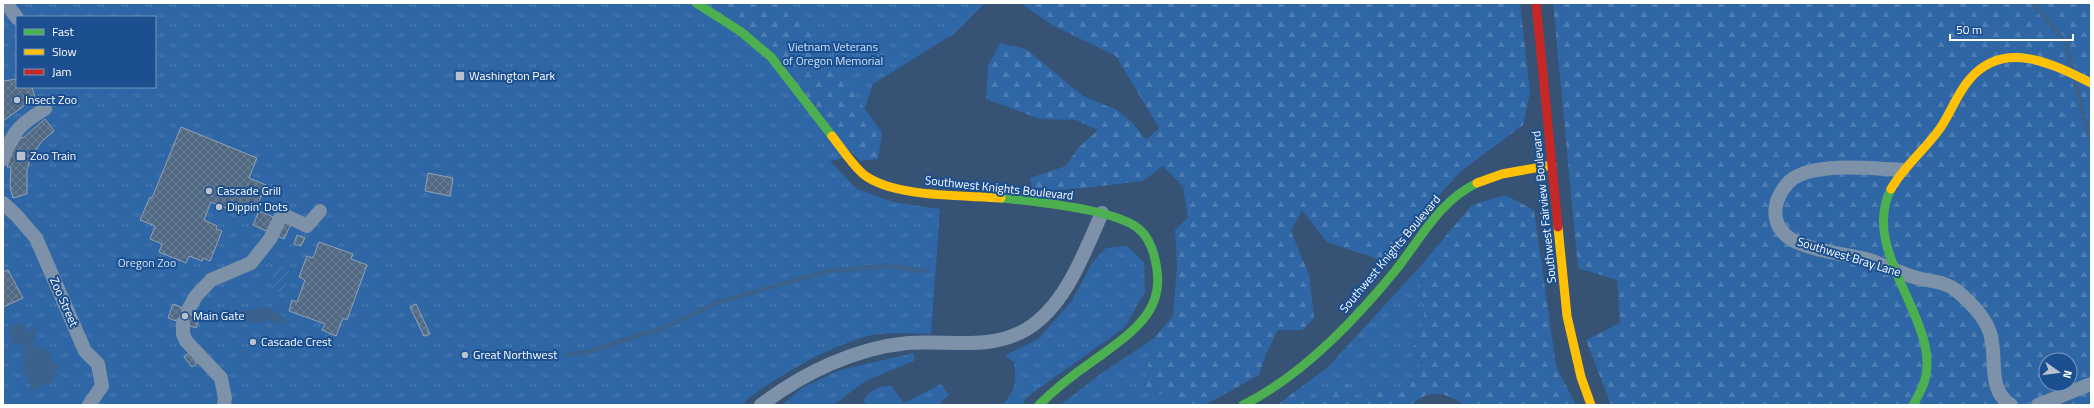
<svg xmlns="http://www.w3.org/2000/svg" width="2094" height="408" font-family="'Titillium Web',sans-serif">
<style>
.grass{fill:url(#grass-tufts);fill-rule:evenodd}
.forest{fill:url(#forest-firs);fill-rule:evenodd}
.garden{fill:url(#garden-furrows)}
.water{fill:#3b618d}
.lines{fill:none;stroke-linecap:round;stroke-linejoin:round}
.stream{stroke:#3b618d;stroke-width:5}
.building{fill:url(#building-cross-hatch);stroke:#92a2b6}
.street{stroke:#7d92a8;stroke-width:14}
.fast{stroke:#4caf50;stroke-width:9}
.slow{stroke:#ffc107;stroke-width:9}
.jam{stroke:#c62828;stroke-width:9}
.poi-dot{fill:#b9c2ce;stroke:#1b4f8f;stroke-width:1.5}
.labels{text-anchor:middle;stroke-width:4;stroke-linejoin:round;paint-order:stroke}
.park-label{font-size:12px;fill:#cfe3fa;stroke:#1b4f8f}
.poi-label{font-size:12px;fill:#fff;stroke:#1b4f8f;text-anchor:start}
.street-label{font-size:12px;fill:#fff;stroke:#1b4f8f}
</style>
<defs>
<pattern id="grass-tufts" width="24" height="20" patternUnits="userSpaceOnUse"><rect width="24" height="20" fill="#2f66a5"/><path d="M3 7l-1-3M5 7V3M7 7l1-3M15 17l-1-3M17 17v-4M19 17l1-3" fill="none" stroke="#4e7db2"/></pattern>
<pattern id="forest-firs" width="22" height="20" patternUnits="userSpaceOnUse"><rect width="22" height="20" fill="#2f66a5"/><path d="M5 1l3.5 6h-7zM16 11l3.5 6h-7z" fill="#4e7db2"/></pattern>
<pattern id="garden-furrows" width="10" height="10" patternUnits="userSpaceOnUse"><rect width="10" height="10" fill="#2f66a5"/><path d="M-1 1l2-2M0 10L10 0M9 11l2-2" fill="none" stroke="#4e7db2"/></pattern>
<pattern id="building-cross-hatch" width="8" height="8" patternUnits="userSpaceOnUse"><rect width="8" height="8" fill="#526984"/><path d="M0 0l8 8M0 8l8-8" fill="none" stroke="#6c8096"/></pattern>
</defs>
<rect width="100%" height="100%" fill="#365274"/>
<path class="grass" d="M3,3H985L955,33L873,84L848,157L830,161L857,189L893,202L940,209L931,334C909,334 882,331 861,338C823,350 771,379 741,405H3ZM17,17H155V87H17Z
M1127,246L1144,262L1145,292L1125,327L1027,397L1022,405H1002C1015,392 1017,380 1014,362L1005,355L1038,339L1072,301L1092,263L1106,248Z
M1418,269L1424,304V320L1413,349L1421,366L1403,387L1357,396L1330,393L1319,397L1294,392L1327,368Z
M1153,339L1144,387L1187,405H1060L1106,370Z
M914,353V361L867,380L833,405H782L802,388L840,370Z
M941,384L949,395L941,402V405H869L863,402C868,391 879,385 891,386L904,403Z"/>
<path class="forest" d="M707,3H783L815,39L882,133L878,159L860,161Z
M1020,3H1520L1530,92L1523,125L1460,172L1381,260L1327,242L1302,210L1291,231L1309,275L1314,318L1302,330H1278L1266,354L1259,375L1205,405H1187L1144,387L1153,339L1173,316L1177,267L1175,230L1188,217L1183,187L1163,166L1143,181L1085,188L1033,191L1030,178L1066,166L1078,148L1098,130L1076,120L1040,119L986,99L988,66L1000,43L1026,49L1083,96L1117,110L1132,122L1146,140L1159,128L1116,56L1054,26Z
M1553,3H2091V405H1611L1586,340L1620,323L1617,280L1578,268ZM2046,360H2070V384H2046Z
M1505,195L1534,210L1556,366L1576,405H1464C1445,392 1430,388 1411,405H1278L1294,392L1319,397L1348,384L1357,396L1403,387L1421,366L1413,349L1424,320V304L1418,269L1472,205Z"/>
<path class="garden" d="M279,266L289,270L285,294L271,288L273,286L272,269Z"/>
<path class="water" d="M266,306C274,312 287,314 286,325L269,320L261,323L245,321L236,316L243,310H251Z
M20,323L26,324V332H29L31,326L37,329L33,342L35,346L47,350L52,359V362L57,363L59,366L51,384H45L38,390L31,389C30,380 23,373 23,364C23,358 27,352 24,345L15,344L11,346V335L8,333L9,328Z"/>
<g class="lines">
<path class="stream" d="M2033,3L2066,43L2072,67
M2075,81L2087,130L2091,137
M567,355L588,352L663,328L719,302L828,271L887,266L927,271"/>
</g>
<path class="building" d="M17,79V87H32L35,98L3,121V81Z
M45,119L54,131L41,142L30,160L27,170V194L13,198L10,187L11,167H7L12,152L21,137L23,138Z
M181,127L257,158L249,178L266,185L255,211L238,204L235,212L211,202L204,220L217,226L216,229L222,231L210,261L203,258L202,261L189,256L186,263L159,252L162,244L150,239L155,226L140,220L150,197L152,198Z
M428,173L453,178L450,196L425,191Z
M259,211L291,224L284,239L253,225Z
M297,235L305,238L301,246L294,244Z
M319,242L353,254L351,259L367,265L347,320L343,318L336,336L322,330L325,324L289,311L292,300L297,302L305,280L299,277L307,256L313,258Z
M8,270L23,298L3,307V272Z
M173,304L201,315L196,328L168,318Z
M416,304L430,334L424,336L410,307Z
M189,353L197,363L192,367L184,357Z"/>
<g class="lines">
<path class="street" d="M6,3L17,18
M3,159C12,132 21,123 45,109
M1902,170C1872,169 1807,160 1787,184C1768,207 1772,233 1801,244C1821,252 1845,254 1866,259C1883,264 1899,273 1917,278C1931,282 1945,281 1957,291C1969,301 1985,317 1990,333C1998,357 1986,389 2011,405
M3,203L17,216L36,238L85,351L98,364L102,386L89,405
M188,310L196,296L211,280L251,263L270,239L282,214L307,226L320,211
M183,323V334L186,341L221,378L225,398L224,405
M761,405C803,373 855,348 908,343C949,340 990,351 1027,329C1066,305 1084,253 1102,213
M2038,405L2091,384"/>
<path class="fast" d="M696,3L740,31L771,57L832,136
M1891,189C1858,253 1944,323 1924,383C1921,391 1917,398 1913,405
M1001,198C1033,201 1116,209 1139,229C1151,239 1155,255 1157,270C1160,291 1153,310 1138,325C1125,339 1108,350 1093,361C1074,374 1056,388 1039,405
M1243,405C1300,377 1355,320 1395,271C1420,240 1439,201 1477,183"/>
<path class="slow" d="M832,136C842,149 851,163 863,174C893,198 963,195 1001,198
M1477,183L1502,174L1552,165
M1891,189C1904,166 1926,149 1941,127C1951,112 1957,94 1969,80C2003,39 2052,63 2091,83
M1558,227L1567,316L1581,377L1591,405"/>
<path class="jam" d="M1536,3L1558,227"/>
</g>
<g class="poi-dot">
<rect x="455" y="71" width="10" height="10" rx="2"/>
<circle cx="17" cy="100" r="4"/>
<rect x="16" y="151" width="10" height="10" rx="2"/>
<circle cx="209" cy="191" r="4"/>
<circle cx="219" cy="207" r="4"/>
<circle cx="185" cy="316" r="4"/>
<circle cx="253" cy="342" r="4"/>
<circle cx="465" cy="355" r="4"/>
</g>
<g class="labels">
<g class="park-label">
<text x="833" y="51">Vietnam Veterans<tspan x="833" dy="14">of Oregon Memorial</tspan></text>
<text x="147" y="267">Oregon Zoo</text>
</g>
<g class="poi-label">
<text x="469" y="80">Washington Park</text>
<text x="25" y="104">Insect Zoo</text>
<text x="30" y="160">Zoo Train</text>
<text x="217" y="195">Cascade Grill</text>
<text x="227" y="211">Dippin' Dots</text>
<text x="193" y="320">Main Gate</text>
<text x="261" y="346">Cascade Crest</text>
<text x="473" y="359">Great Northwest</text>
</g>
<g class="street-label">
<text transform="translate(999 188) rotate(6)" y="4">Southwest Knights Boulevard</text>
<text transform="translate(1544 207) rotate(-96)" y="4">Southwest Fairview Boulevard</text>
<text transform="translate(1390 254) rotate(-50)" y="4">Southwest Knights Boulevard</text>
<text transform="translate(1849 257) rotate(17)" y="4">Southwest Bray Lane</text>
<text transform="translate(64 302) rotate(66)" y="4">Zoo Street</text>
</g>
</g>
<rect width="2094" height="408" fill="none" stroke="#ffffff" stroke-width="8"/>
<rect x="16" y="16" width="140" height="72" fill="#1b4f8f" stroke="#7695bc"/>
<rect x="24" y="29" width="20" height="6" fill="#4caf50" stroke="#7695bc"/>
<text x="52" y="36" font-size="12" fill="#ffffff">Fast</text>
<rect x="24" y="49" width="20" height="6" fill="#ffc107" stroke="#7695bc"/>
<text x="52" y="56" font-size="12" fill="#ffffff">Slow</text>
<rect x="24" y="69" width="20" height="6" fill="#c62828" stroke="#7695bc"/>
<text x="52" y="76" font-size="12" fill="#ffffff">Jam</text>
<g transform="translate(2058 372) rotate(104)"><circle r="19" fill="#1b4f8f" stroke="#7695bc"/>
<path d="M0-3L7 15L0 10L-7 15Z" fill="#b9c2ce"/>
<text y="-6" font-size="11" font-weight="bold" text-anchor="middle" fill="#ffffff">N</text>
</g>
<path d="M1950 34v6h123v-6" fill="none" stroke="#ffffff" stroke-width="2"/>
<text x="1956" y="34" font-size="12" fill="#ffffff" stroke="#1b4f8f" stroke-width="3" paint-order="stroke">50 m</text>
</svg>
